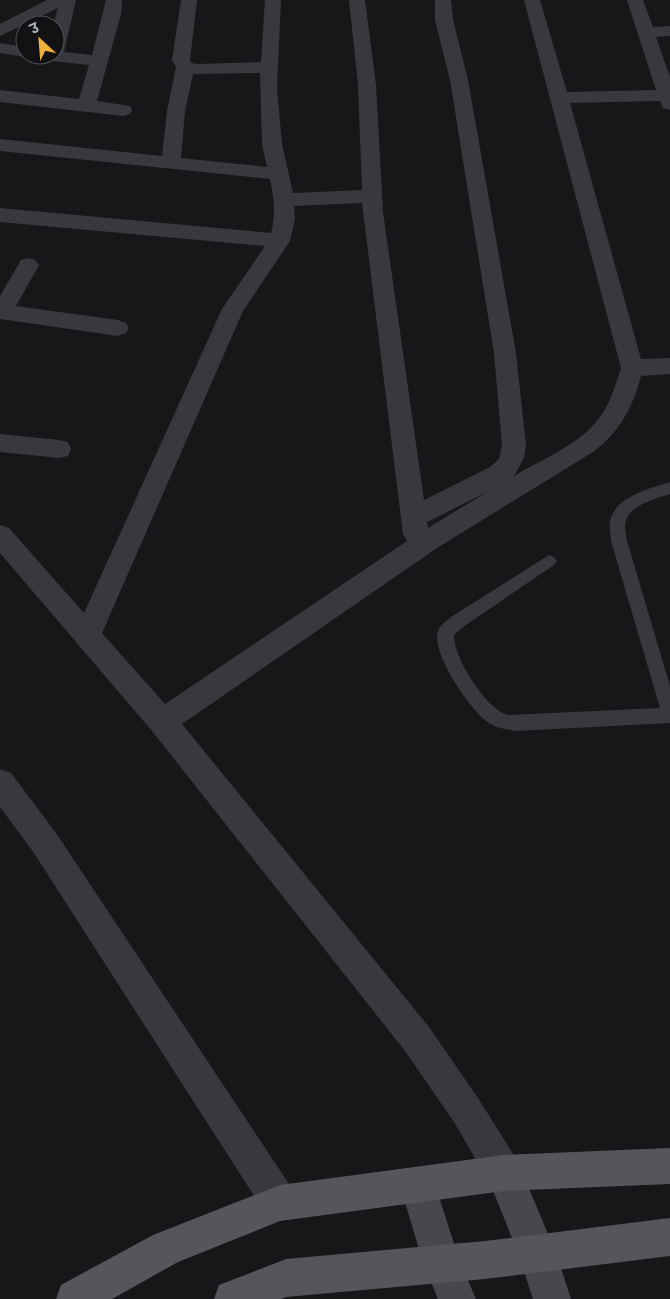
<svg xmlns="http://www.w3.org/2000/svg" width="670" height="1299" font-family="Poppins,'Noto Sans Devanagari',sans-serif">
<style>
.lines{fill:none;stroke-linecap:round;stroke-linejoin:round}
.lane{fill:#38393e;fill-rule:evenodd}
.street{fill:#38393e;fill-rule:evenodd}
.secondary{fill:#46484d;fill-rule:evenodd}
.primary{fill:#54565c;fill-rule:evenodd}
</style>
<rect width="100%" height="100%" fill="#171719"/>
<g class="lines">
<path class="lane" d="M670,482V494C657,498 630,505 626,521C624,527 626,534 627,541L670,686V723L516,731C506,729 495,728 486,721C469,708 431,653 438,631C440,625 447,621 451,617L549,555L554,557L557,561L554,565L463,627L454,635C453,657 487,711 509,715L660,708L611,541C611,535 609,528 610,521C616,496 649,489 670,482Z"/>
<path class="street" d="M47,0H76L64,52L92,55L106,0H122L121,14L97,101L130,106L132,110L130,114L123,116L0,102V90L79,99L89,65L41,60L35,59L32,55H55V25H53L58,8L0,36V24Z
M181,0H197L190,60L191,63L197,64L261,62L265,0H281L277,87L282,144L293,193L362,190L358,85L349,0H365L376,85L383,212L424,500L490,467L499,459L502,445L494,353L450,80L435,20V0H451L453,20L468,80L516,353L526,445L524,458L514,476C544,458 585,443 604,411C612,398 616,383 621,368L524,0H540L567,92L656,90L627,0H643L653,27L670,26V36L656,37L670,77V110L663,108L660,101L570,103L641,359L670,358V374L641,376C633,407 619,433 593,452L437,548L182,724L429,1027L478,1098L517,1160L522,1173L517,1186L504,1191L491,1186L454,1122L405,1051L152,731L0,553V525L9,528L84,613L222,309L265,246L0,222V208L271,233C276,214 274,198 270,179L0,151V139L162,156L167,111L176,67L172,60ZM260,73L262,144L267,167L181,158L185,111L193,74ZM362,203L403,534L407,541L165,704L102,633L243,311L290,241L295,219L294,206ZM487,492L428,528L427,522Z
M0,43L25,47V55H32L25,57L0,53Z
M28,258L35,260L39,265L16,306L118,320L126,323L129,328L126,333L118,336L0,319V296L21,260Z
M0,434L59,440L68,442L71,449L68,456L59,458L0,452Z
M0,769L11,773L56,833L293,1190L298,1203L293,1216L280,1221L267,1216L34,853L0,807Z"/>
<path class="secondary" d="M504,1155L517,1160L556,1253L571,1299H533L518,1253L486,1173L491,1160Z
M418,1167L431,1172L460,1262L476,1299H438L423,1263L400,1185L405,1172Z"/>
<path class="primary" d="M670,1148V1184L504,1191L280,1221L178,1262L112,1299H56L61,1285L153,1235L280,1185L504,1155Z
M670,1218V1256L485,1279L286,1297L281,1299H214L219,1285L286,1259L485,1241Z"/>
</g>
<g transform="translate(40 40) rotate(334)"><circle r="24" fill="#121214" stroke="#4e5056"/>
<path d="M0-4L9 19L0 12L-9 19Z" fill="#edb03b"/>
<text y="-8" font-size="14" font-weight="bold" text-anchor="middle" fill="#a9aeb8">उ</text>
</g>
</svg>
